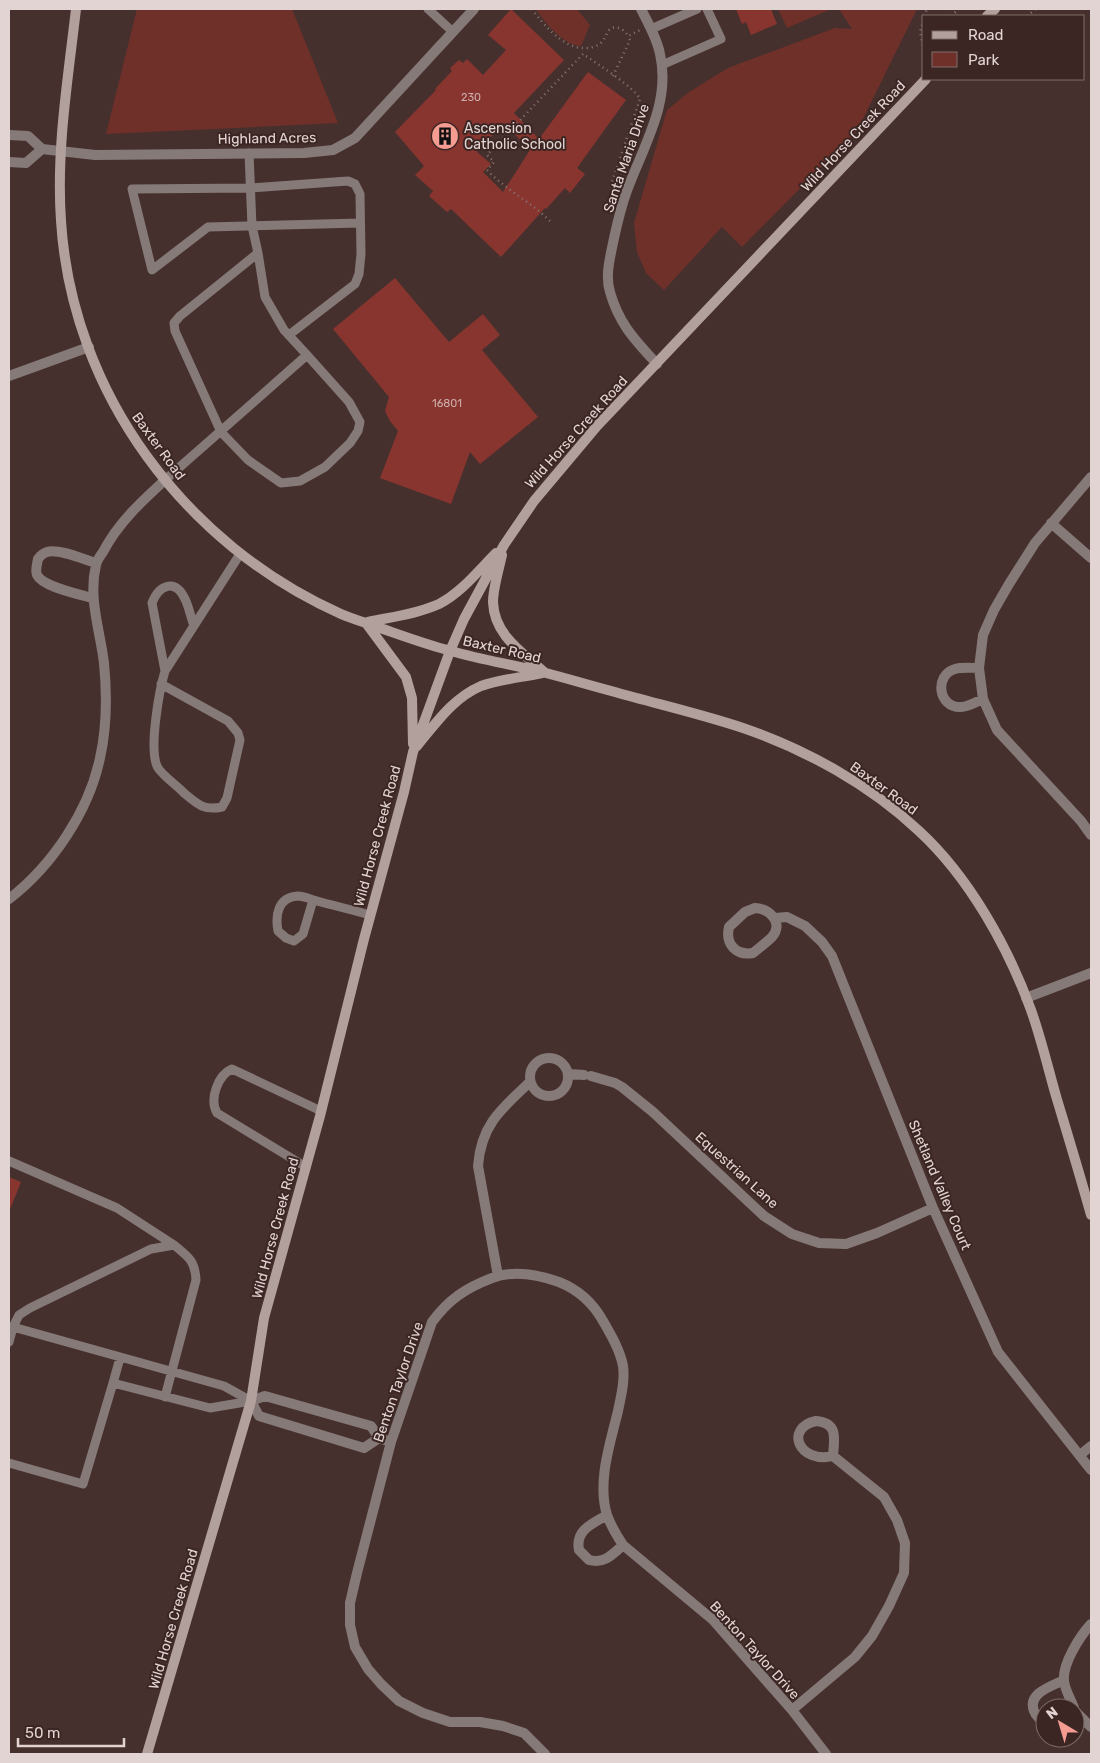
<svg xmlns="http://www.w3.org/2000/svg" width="1100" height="1763" font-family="Rubik,sans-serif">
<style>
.green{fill:#70302a}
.building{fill:#88352f;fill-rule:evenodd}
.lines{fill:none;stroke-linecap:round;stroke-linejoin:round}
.path{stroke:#897774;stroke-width:2.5;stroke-dasharray:1 4;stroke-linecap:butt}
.lane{stroke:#867a78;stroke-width:9}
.street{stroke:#867a78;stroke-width:10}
.secondary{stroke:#b2a09d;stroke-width:10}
.labels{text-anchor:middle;stroke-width:4;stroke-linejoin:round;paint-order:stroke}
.number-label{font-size:11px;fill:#ccaca9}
.poi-label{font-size:14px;fill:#e2d4d2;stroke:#3b2623;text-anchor:start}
.street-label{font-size:14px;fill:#e2d4d2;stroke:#3b2623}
</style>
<rect width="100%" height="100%" fill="#46302d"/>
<path class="green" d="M137,9H292L338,123L106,134Z
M536,9H577L590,25L581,46C563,45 545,23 536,9Z
M778,9H831L787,28Z
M839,9H917L857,131L742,247L722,227L664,290L646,273L637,252L634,223L667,110L689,92L728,68L835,28L852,29Z"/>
<path class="building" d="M511,9L564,60L514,113L539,139L588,72L626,100L577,168L585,174L570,193L565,188L546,209L545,208L501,257L451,209L447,212L429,196L433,191L415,175L424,166L395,132L436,90L435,89L452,71L450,68L459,60L463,63L467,59L483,75L506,50L488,35ZM504,123L530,150L503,192L483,172L491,164L477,152Z
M736,9H771L777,24L751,35L746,22L742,24Z
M395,278L449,342L483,314L500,335L482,350L538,417L480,464L470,452L451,504L380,478L398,431L390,421L385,411L389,397L333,329Z
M9,1177L21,1182L9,1212Z"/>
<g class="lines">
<path class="path" d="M532,9C546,28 571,58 598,45C606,41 606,30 612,28C618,26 625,30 628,36L640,30
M924,16L927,9
M951,16L959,9
M1027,16L1036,9
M923,45L920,32L924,19
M613,76L630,40L628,36
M550,221C531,202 506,190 487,170L494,162L487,155L583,54C597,64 633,86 640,99L611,185"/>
<path class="lane" d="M428,9L453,32
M651,29L697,9
M662,65L721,39L707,9
M258,253L265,297L284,330L307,355
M289,335L355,284L359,274L361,254L360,194L355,184L348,181L250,188L132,189L152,270L208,227L360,223
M165,480L307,355L349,402L360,422L358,431L350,443L325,467L300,481L281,483L248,460L221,432L175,331L174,323L180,316L258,253L252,226L249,153
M165,671L152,603C159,585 175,578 185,599C189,607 191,618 194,626
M161,684L228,721L238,733L240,740L227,798L222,807C204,811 197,804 184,793C178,786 160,774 157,766C149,748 159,691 165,671L240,554
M313,900L303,934L294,941L286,938L278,931C275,915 278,897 298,896C304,896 312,900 317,901C335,906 353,910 370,915
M9,1161L117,1208L174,1245
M306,1167L217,1113C209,1099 218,1075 232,1069L321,1111
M13,1327L19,1315L30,1308L151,1249L174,1245C189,1257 195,1261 196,1280L165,1397
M9,1342L13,1327L224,1386L251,1401
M113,1383L120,1358
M9,1463L83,1484L113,1383L210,1408L251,1401"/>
<path class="street" d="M641,9C648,23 657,38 660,54C671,102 644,145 628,188C621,206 617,224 613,243C610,258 605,276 610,292C619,324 635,340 657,364
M9,135L28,136L42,149
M9,162L26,163L42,149L95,155L304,153L333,150L355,138L474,9
M9,376L89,347
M1091,477L1035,543L1009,584L994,610L983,635L979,668L983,699L997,730L1081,821L1091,835
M1051,523L1091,558
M92,598C79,594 43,587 37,575C35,571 37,564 38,559C40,556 43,553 47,552C58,548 85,560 96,563
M979,668C971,668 962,667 955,669C934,675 938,708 961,707C968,707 976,702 983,699
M9,899C52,866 89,811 100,758C107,727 107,694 104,663C100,630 88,598 96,565C97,560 100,556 103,552C118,523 141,502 165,480
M755,908C770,909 784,923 772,937C766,943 759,948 753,953C736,956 725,944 729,927L745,912Z
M775,918L787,917L805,926L822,942L832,956L933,1208L998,1352L1091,1470
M1026,998L1091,973
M530 1077a19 19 0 1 1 38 0a19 19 0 1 1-38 0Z
M569,1074L584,1075
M591,1076L615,1083L622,1087L653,1112L764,1216L792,1234L819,1243L846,1244L877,1233L933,1208
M498,1276L478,1166C481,1125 501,1109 530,1082
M816,1421C839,1423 834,1439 833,1456C799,1464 784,1428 816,1421Z
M379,1438L364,1448L259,1416L251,1401L265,1396L371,1426L379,1438L391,1442
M1080,1455L1091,1446
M607,1515C592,1524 575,1530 579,1550L589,1560C604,1564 612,1555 623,1545
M1074,1708C1071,1700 1065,1690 1064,1681C1062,1664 1080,1636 1091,1624
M792,1710L855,1657L872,1636L889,1606L904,1573L905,1543L897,1520L884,1497L833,1456
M1075,1711L1091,1727
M1045,1721C1040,1719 1036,1717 1034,1711C1027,1693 1052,1686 1064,1680
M545,1754L524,1733L503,1726L480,1722H450L423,1713L399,1701L381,1684L368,1669L355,1647L350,1625V1603L357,1573L391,1442L432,1322C449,1299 466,1288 492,1278C513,1270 539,1275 559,1282C579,1290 593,1303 603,1321C611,1335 620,1350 623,1366C625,1381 621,1396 618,1411C610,1444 597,1482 607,1515C611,1526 617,1536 623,1545L713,1620L792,1710L826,1754"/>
<path class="secondary" d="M76,9C68,79 56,150 61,221C72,394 186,545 341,614C355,620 370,624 383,629C406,637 428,645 451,651C482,660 515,665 546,673C569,679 592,686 615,692C657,704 701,714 743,728C807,750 870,785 919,831C969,877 1008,947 1031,1010C1041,1038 1048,1068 1056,1096C1068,1136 1080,1175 1091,1215
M987,16L995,9
M502,555C499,569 493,588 493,602C494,635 522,652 544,672
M368,622C391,617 417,614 439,604C461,593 479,570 496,553
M366,623L406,677L412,698L413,744
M417,746C436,723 453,698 481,686C497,680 524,677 542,673
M147,1754L251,1401L264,1318L320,1116L364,939L404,792L413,752L450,651L464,619L504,545L534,501L597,426L926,79"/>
</g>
<defs>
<g id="building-disc" transform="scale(1.4375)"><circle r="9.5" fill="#f59c92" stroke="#3b2623"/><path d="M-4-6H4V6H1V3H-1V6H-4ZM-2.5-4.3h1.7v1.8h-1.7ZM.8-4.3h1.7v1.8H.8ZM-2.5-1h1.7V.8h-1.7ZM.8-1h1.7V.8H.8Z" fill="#111"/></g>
</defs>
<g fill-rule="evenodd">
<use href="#building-disc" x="445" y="136"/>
</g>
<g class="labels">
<g class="number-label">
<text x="471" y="101">230</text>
<text x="447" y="407">16801</text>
</g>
<g class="poi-label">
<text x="464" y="133">Ascension<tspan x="464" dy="16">Catholic School</tspan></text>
</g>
<g class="street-label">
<text transform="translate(853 136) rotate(-47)" y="5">Wild Horse Creek Road</text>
<text transform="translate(267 138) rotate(-1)" y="5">Highland Acres</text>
<text transform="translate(626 158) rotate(-71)" y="5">Santa Maria Drive</text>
<text transform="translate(576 432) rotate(-48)" y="5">Wild Horse Creek Road</text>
<text transform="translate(159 446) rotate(54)" y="5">Baxter Road</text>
<text transform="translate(502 649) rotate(13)" y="5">Baxter Road</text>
<text transform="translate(884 788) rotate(36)" y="5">Baxter Road</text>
<text transform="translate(377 836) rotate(-75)" y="5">Wild Horse Creek Road</text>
<text transform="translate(737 1170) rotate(42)" y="5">Equestrian Lane</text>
<text transform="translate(940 1185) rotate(67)" y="5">Shetland Valley Court</text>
<text transform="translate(275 1228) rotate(-75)" y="5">Wild Horse Creek Road</text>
<text transform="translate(398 1382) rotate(-71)" y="5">Benton Taylor Drive</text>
<text transform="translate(173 1619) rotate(-74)" y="5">Wild Horse Creek Road</text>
<text transform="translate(755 1650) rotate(48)" y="5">Benton Taylor Drive</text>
</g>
</g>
<rect width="1100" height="1763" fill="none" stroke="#e2d4d2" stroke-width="20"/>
<rect x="922" y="15" width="162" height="65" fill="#3b2623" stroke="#7e6c69"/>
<rect x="932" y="31" width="25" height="8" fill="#b2a09d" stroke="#7e6c69"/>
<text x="968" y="40" font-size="15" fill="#e2d4d2">Road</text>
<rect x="932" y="52" width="25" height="15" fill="#70302a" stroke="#7e6c69"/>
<text x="968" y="65" font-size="15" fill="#e2d4d2">Park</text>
<g transform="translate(1060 1723) rotate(322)"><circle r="24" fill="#3b2623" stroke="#7e6c69"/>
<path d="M0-4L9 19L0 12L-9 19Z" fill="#f59c92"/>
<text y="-8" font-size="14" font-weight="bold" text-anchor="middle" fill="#e2d4d2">N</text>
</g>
<path d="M18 1738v8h106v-8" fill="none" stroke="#e2d4d2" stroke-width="2.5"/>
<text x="25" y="1738" font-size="15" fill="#e2d4d2" stroke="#3b2623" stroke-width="4" paint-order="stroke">50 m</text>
</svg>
